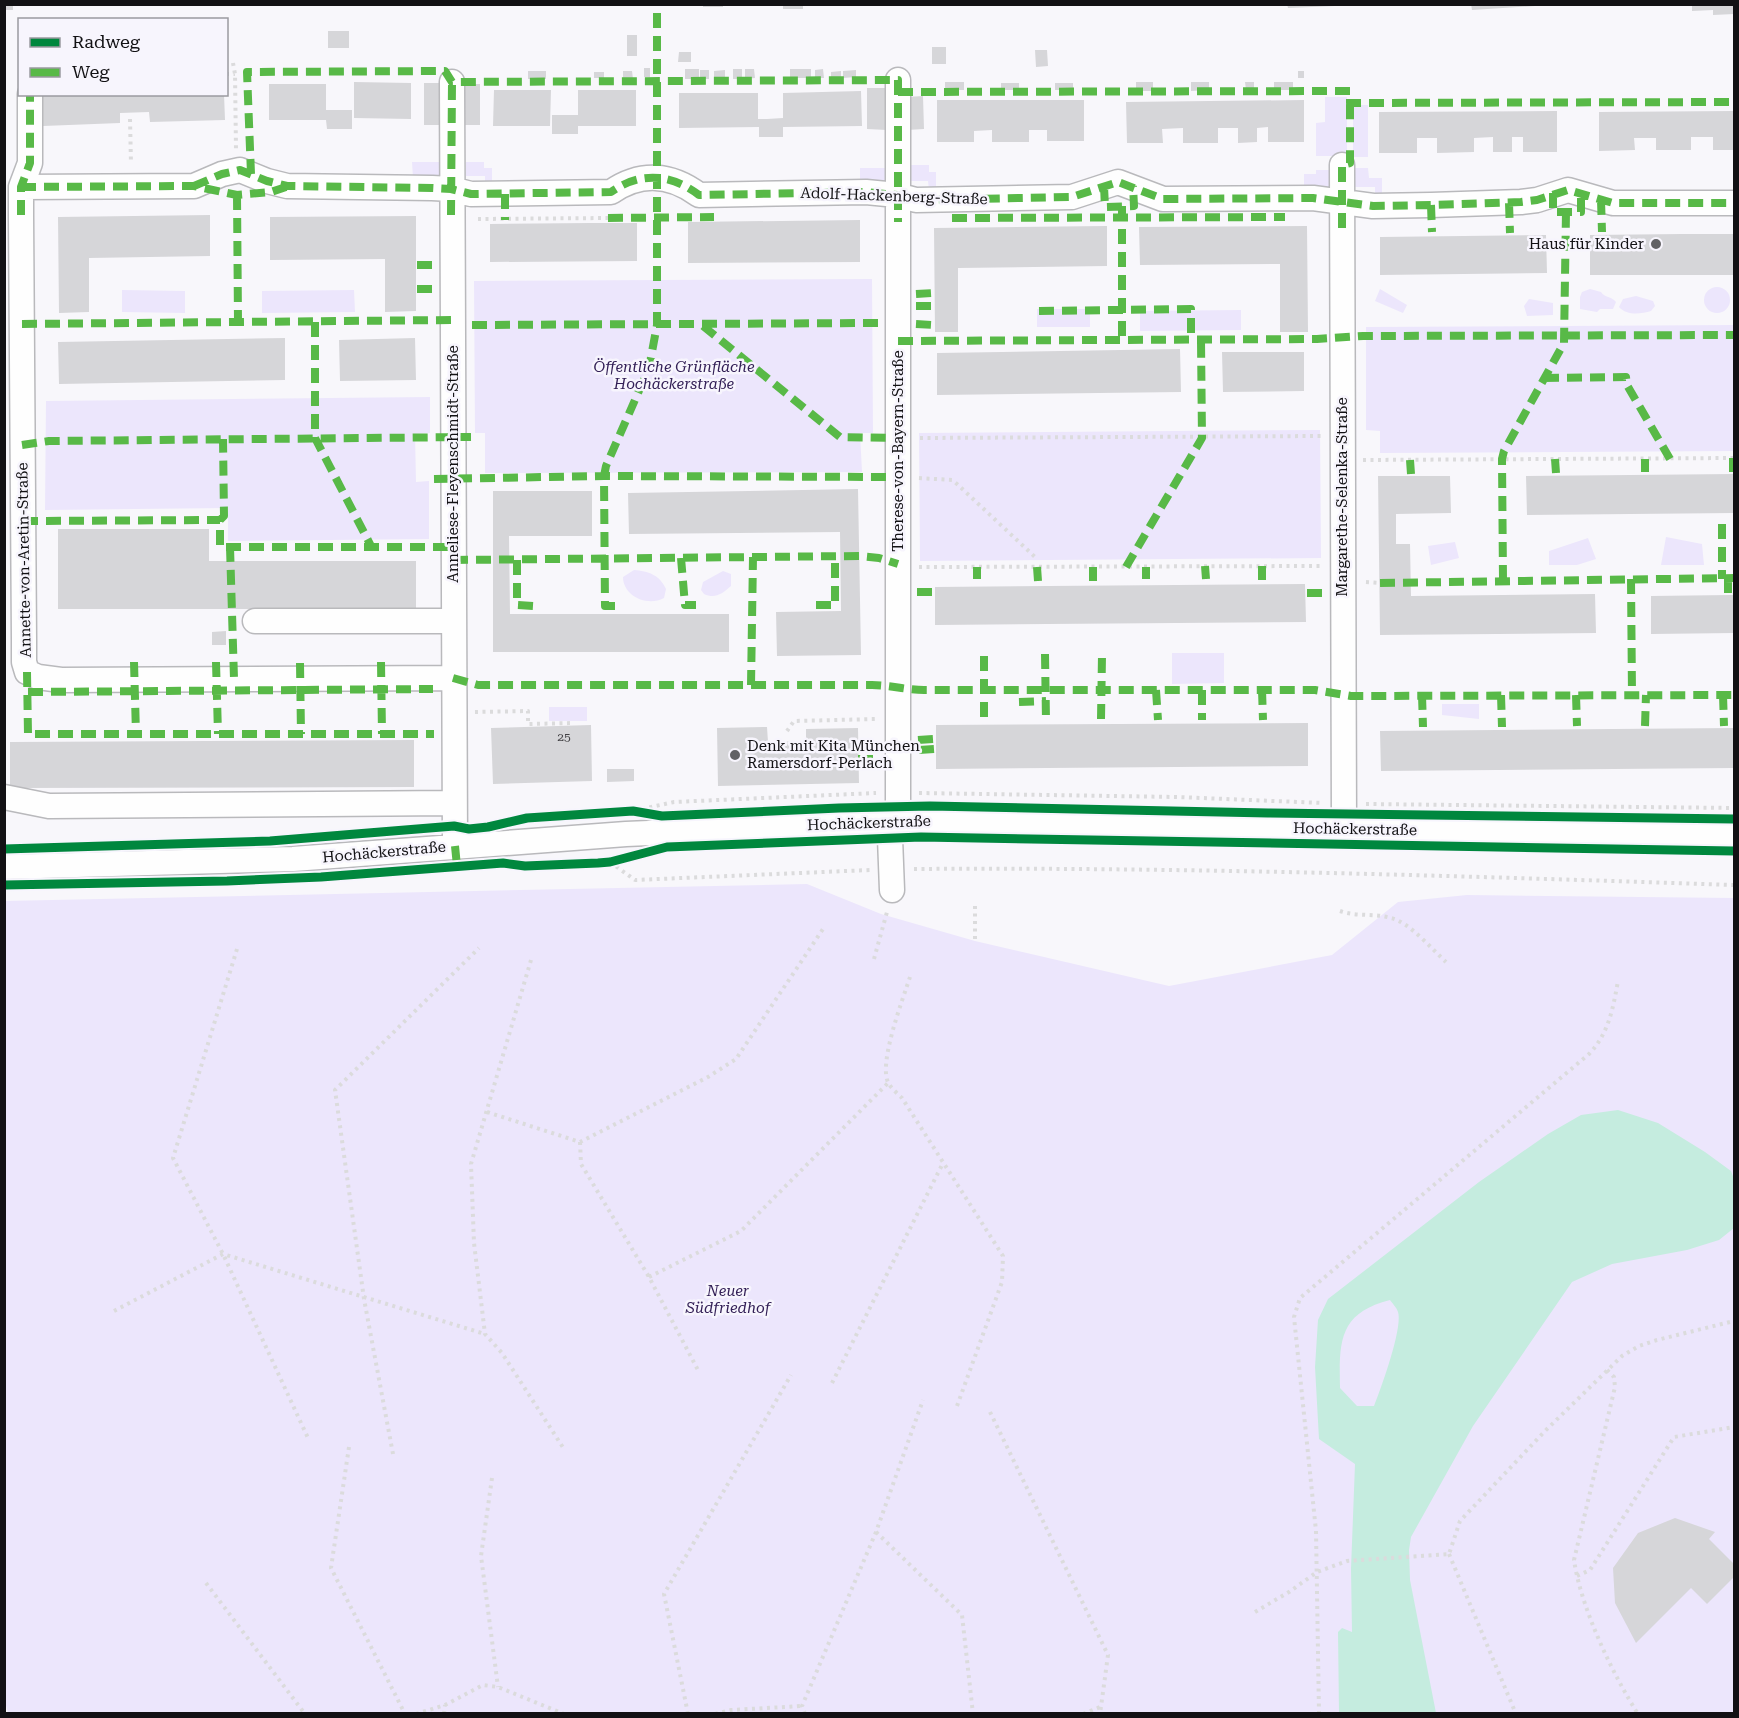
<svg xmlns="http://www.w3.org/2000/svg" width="1739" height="1718" font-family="'Roboto Serif',serif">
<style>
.green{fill:#ece6fc}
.water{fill:#c5ecdf;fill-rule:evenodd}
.building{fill:#d6d6d9}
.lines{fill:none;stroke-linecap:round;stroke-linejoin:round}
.minor-casing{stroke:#b9b9bc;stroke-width:27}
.path{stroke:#dbdbdc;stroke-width:4;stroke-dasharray:3 4.5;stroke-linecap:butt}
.minor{stroke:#fefefe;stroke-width:24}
.quiet{stroke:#58b947;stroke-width:8;stroke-dasharray:15 8;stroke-linecap:butt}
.cycleway-casing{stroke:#f7f5fd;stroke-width:13}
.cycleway{stroke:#00873e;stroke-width:9}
.poi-dot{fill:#626265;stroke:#f7f5fd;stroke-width:2}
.labels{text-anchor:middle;stroke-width:5;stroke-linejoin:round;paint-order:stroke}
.number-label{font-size:12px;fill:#434245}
.street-label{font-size:15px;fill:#121114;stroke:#f7f5fd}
.poi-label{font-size:15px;fill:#121114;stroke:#f7f5fd;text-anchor:end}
.park-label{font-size:15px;font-style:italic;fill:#332057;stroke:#f7f5fd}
</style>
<rect width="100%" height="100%" fill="#f8f7fb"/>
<path class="green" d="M1325,97H1347V156H1316V123L1325,122Z
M1353,105H1368V157H1353Z
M412,162H442V178H413Z
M466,162H484V168H492V183H485V176H466Z
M908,165H929V172H936V189L929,190L928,181H908Z
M860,168H889V185H860Z
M1353,168H1368L1369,178H1382V195H1375V187H1353Z
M1316,170H1331L1332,190H1304V174H1316Z
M872,279L873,433H860L862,472L485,473V433H475L474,281Z
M1704 300a13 13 0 1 1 26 0a13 13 0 1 1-26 0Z
M1380,289L1407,305L1403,313L1375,301Z
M1590,289L1601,292C1605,298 1611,296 1616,302L1613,309H1600L1597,312L1580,309V297L1582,292Z
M122,290L185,291V313L122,312Z
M354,290L355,312L262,313V291Z
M1636,296L1653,301L1655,306L1651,311C1641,314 1627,316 1619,307L1623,299Z
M1529,299L1553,303V315L1527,316L1524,306Z
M1037,309H1090V327H1037Z
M1241,310V330L1140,331V311Z
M1734,325V451L1380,453V431L1366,430V327Z
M430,397V433L415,434L416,482L429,481V539L228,541V508L45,510L46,401Z
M1320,430L1321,558L920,561L919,433Z
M1666,537L1702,544L1704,565H1661Z
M1588,538L1596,559L1577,565H1549V551Z
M1455,542L1459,558L1431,565L1428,546Z
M634,570C648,571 660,575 666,589L664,598C647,607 623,596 623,577Z
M723,571L731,574V586C722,594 715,599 704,594L701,590L703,582Z
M1172,653H1224V683L1172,684Z
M1442,704H1479V719L1442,715Z
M549,707H587V721H549Z
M807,884L881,914L975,941L1169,986L1332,955L1398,902L1467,895L1734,898V1713H8L4,1698V901Z"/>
<path class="water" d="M1618,1110L1658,1123L1705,1152L1731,1171L1734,1179V1228L1719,1240L1687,1250L1612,1264L1572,1282L1473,1426L1411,1537L1409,1550L1410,1580L1436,1713H1339L1338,1632L1342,1628L1352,1632L1351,1569L1355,1464L1319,1439L1315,1367L1318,1320L1328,1299L1479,1182L1548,1134L1581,1115ZM1390,1300C1392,1303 1397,1308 1398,1312C1403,1328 1381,1389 1374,1406H1357L1340,1388C1339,1341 1339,1313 1390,1300Z"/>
<path class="building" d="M4,4H13V10H4Z
M703,4H723V7H703Z
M783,4H803V9H783Z
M1287,4H1335V6L1288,8Z
M1471,4H1535V6L1472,10Z
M1692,4H1734V14L1713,15V10L1692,11Z
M328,31H349V48H328Z
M627,35H637V56H627Z
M932,47H946V64H932Z
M1035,50H1047L1048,66L1036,67Z
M679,52H691V62H678Z
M644,68H650V77H644Z
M685,69H699V79H685Z
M733,69H742V79H733Z
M745,69H754L755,78L745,79Z
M790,69H811V78H790Z
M823,69L824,78H815V70Z
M700,70H709V79H700Z
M725,70V79H714V71Z
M856,70V77L843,78V71Z
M528,71H546V79H528Z
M623,71H632L633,79H623Z
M841,71V78H831V72Z
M1298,71H1304V78H1298Z
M594,72H604V78H594Z
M354,82L411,83V119L354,118Z
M945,82H964V90H945Z
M1136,82H1153V91H1136Z
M1191,82H1209V90L1191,91Z
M1245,82H1254V90H1246Z
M1274,82H1293V90H1274Z
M424,83H439L440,125H424Z
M1001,83H1019V90H1001Z
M1055,83H1073V90H1055Z
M269,84H326V110H352V129H327L326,120H269Z
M463,84H480V125H463Z
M867,88H886L887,130L867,129Z
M494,90H551L550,126H493Z
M578,90H636V126H578V134H552V115H578Z
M861,91L862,126L783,127V137H759V127L679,128V93H758V119H767L783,118V93Z
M42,94H224L225,120L150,122L149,112L120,113V123L43,126Z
M923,96L924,129L907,130V97Z
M937,100H1084V141H1047V130H1029V142H992V130L974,131V142H937Z
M1304,100V142H1268V127L1257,128V142L1238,143V128H1218V143H1183V128L1162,129L1163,143H1127L1126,102Z
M1557,111V152H1523V137H1512V152H1493V137L1474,138V152L1437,153V138H1417V153H1379V112Z
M1734,111V150H1713V137H1691V150H1656V138H1634L1635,150L1599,151V112Z
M210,215V256L89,258V312L59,313L58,217Z
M416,216V311L385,312V259L270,260V217Z
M860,220V262L688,263V222Z
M591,223H637V261L490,262V224Z
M1107,226V266L958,268V332H935L934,228Z
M1307,226L1308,332H1280V264L1140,265L1139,227Z
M1682,234H1734V275H1590V235Z
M1546,235L1547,273L1380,275V237Z
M285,338V380L59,384L58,342Z
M415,338L416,380L340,381L339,340Z
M1180,349L1181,392L937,395V353Z
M1222,352H1304V391L1223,392Z
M1734,474V513L1527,515L1526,476Z
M1378,476H1450L1451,513L1396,514V544H1410L1411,596L1595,594L1596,633L1380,635Z
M858,489L861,655L777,656L776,612L841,611L840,532L629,534L628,493Z
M493,491H592V536H509L510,614H729V652H493Z
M58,529H209V561H416V609H58Z
M1305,584L1306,622L935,625V587Z
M1730,595H1734V633L1651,634V596Z
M226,631V645H212V632Z
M1308,723V766L936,769V725Z
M591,725L592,781L493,784L491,728Z
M767,727L768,742L806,741V729L858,728L859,783L718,786L717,728Z
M1734,728V768L1381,771L1380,731Z
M414,740V787L10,788V742Z
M607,769H634V781L607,782Z
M1675,1518L1715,1532L1709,1539L1734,1564V1577L1707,1604L1691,1588L1636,1643L1615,1603L1613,1568L1638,1533Z"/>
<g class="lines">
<g class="minor-casing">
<path id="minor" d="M452,82L455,846
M30,94V163L21,187V215L24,640V662L27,672L38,677L61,680L453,678
M1342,165L1344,829
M21,187L194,186L222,174L240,170L267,181L287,186L432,188L451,189L471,194L611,192C641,171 671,174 699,195L866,192L897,195L916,200L1072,197L1118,182L1163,199L1313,198L1373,206L1431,205L1521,202L1537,200L1568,190L1613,203H1734
M255,621H453
M4,797L49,806L454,803
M4,867L293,859L626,834L897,822L1001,821L1344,829L1734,835
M892,890L890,838L897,822L898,806V80"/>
</g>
<path class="path" d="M233,63L235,74L236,149
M226,74H235
M130,119L131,164
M478,219L608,218
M920,438L1323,436
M1363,460L1734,458
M919,478L952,480L957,484L1035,557
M919,567L1322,566
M1366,582L1380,583
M475,712L528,711V724L573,723
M787,731L794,721L876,719
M919,793L1177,797L1323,803
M1366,804L1734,808
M642,809L674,802L876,793
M610,862L635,880L870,870
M914,869C1187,867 1461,876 1734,885
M975,906V940
M1340,911C1357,917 1374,913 1391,918C1409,922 1432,949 1446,962
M237,949L173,1158L223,1254L308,1438
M874,959L887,912
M531,960L471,1164L474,1243L485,1334L502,1353L564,1449
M910,977C903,999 877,1066 889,1084C892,1089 898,1094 902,1098L1003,1256L1002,1282L957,1406
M487,1112L580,1142L708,1077L736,1059L823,929
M580,1142L581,1164L649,1277L699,1372
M649,1277L741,1231L888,1083
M114,1311L223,1254L485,1334
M1607,1370L1614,1377L1615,1387L1574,1560C1581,1608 1612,1673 1638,1714
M832,1383L942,1165
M990,1412L1108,1655L1100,1714
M349,1447L331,1568L405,1714
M393,1454L364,1299L335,1090L479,948
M492,1478L481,1556L498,1687
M876,1532L962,1615L973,1714
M1449,1554L1516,1714
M1577,1576L1590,1570L1674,1437L1734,1427
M206,1583L305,1714
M1255,1612L1289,1592L1317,1572L1347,1561L1449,1554L1460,1521L1545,1431L1622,1356L1639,1346L1657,1340L1734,1321
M416,1714L445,1705L483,1685L498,1687L564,1714
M444,1714L445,1705
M688,1714L664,1594L791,1375
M715,1714L731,1710L802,1706
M805,1714L802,1706L876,1532L923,1400
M1083,1714L1100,1707
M1319,1714L1316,1531L1294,1317L1300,1298L1589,1054C1609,1033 1613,1008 1618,981"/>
<use href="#minor" class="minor"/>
<path class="quiet" d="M898,92L1350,91V103L1734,102
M251,174L247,72L445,71L452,82L898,80V222
M194,186L222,174L240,170L267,181L287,186L432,188L451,189L471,194L611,192C641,171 671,174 699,195L866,192L897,195L916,200L1072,197L1118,182L1163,199L1313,198L1373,206L1431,205L1521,202L1537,200L1568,190L1613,203H1734
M1104,186L1105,207L1134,206L1133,186
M21,187L194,186L237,195L271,192L286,187
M1553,193V212H1581V192
M505,194V220
M237,195L238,321
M1601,200L1602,232
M1509,203L1510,233
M1431,205L1432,232
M1122,206V340
M21,215V187L30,163V94
M451,215L452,82
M608,218L714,217
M952,218L1285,217
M1342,228V165L1350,163V103
M417,265H433
M417,289H433
M916,294L933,293
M916,306H933
M1039,311L1191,309V340
M315,322V438L371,546
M22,324L452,320
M916,324L933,325
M472,325L878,323
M703,326L840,437L898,438
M898,341L1317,339L1363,336L1734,335
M1544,378L1626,377L1627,385L1670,459
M22,445L49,441L471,437
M1733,458V472
M1555,459L1556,473
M1645,459V472
M1410,460L1411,474
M434,479L604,476L898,477
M220,520L224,516L223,439
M23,521L220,520V547H453
M1722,524V579
M230,547L234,679
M681,558L685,605H696
M453,560L859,556L879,558L898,564
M517,560V605L533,606
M1205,566L1206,579
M1262,566V580
M977,567V579
M1037,567L1038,581
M1093,567V581
M1126,567L1202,438L1201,340
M1146,567V579
M1631,579L1632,695
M1728,579V593
M1503,580L1502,459L1504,451L1564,343L1566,212
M1380,583L1734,578
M917,592H933
M1307,593H1324
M816,605H835V556
M615,606H605L604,476L606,466L649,368L657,325V4
M1045,654L1046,721
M984,656V721
M134,662L136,734
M216,662L218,734
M381,662L382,734
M300,663L301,734
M27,672L28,734H434
M453,678L478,685H872C890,685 906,690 924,690H1315L1351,696L1734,695
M751,685L753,557
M1156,690L1158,720
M1202,690V720
M1262,690L1263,720
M28,692L433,689
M1422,695L1423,727
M1501,695L1502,727
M1576,695L1577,726
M1723,695L1724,726
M1019,702L1046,701
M1101,719L1102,655
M1645,726L1646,695
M918,740L933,739
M919,750L934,749
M858,759H880
M455,846L457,866"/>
<g class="cycleway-casing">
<path id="cycleway" d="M4,849L270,841L454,826L469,829L488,827L527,818L633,811L662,816L839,808L930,806L1268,813L1734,819
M4,885L227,881L321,877L503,863L525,866L598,863L610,862L667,847L921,837L1734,851"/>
</g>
<use href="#cycleway" class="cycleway"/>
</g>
<g class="poi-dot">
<circle cx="1656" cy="244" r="6"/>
<circle cx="735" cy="755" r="6"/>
</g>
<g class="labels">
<g class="number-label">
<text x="564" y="741">25</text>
</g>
<g class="street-label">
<text transform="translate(894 196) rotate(2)" y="5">Adolf-Hackenberg-Straße</text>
<text transform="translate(898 451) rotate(-90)" y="5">Therese-von-Bayern-Straße</text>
<text transform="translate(453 464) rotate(-90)" y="5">Anneliese-Fleyenschmidt-Straße</text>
<text transform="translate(1342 497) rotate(-90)" y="5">Margarethe-Selenka-Straße</text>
<text transform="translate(24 560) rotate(-91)" y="5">Annette-von-Aretin-Straße</text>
<text transform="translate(869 823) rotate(-2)" y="5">Hochäckerstraße</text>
<text transform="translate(1355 829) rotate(1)" y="5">Hochäckerstraße</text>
<text transform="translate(384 852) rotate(-5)" y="5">Hochäckerstraße</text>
</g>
<g class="poi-label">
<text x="1644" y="249">Haus für Kinder</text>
<text x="747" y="751" text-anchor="start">Denk mit Kita München<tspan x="747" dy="17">Ramersdorf-Perlach</tspan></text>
</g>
<g class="park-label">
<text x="674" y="372">Öffentliche Grünfläche<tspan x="674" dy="17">Hochäckerstraße</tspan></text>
<text x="728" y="1296">Neuer<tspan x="728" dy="17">Südfriedhof</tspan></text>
</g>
</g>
<rect width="1739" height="1718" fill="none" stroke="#121114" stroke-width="12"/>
<rect x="18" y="18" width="210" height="78" fill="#f7f5fd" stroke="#9b9aa0" stroke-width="1.5"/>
<rect x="30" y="38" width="30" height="9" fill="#00873e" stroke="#9b9aa0" stroke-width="1.5"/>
<text x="72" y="48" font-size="18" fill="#121114">Radweg</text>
<rect x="30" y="68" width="30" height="9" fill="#58b947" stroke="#9b9aa0" stroke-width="1.5"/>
<text x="72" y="78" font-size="18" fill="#121114">Weg</text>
</svg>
